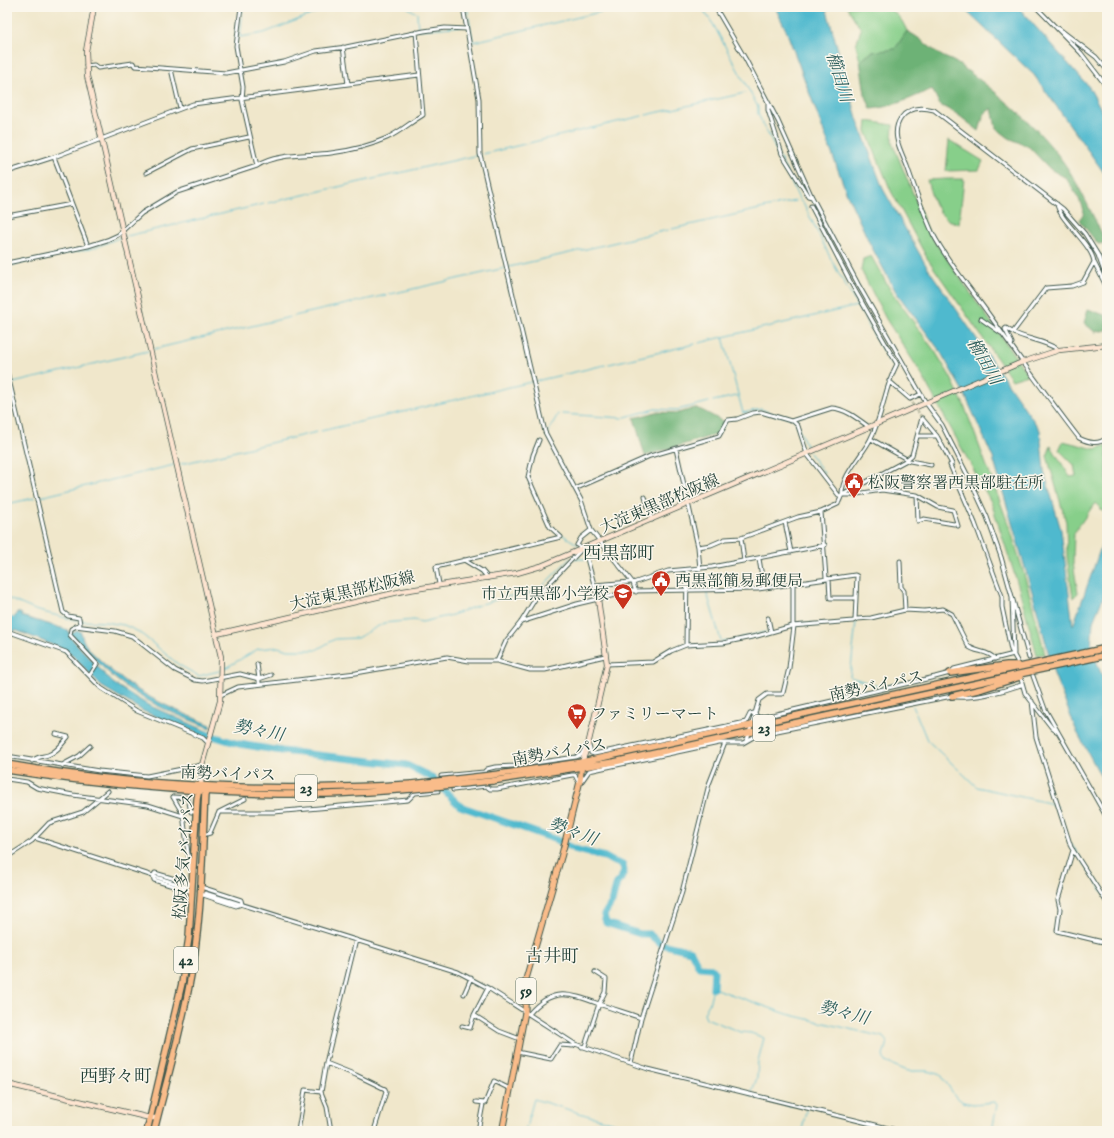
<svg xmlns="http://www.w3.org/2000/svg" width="1114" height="1138" font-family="'IM FELL English','Noto Serif JP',serif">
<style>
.green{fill:#87cf8a;stroke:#53865f}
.forest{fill:#6db276;stroke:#467855}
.water{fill:#50b9ce;stroke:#387b81}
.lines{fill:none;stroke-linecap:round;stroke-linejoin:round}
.stream{stroke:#50b9ce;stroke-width:1}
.river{stroke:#50b9ce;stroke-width:7}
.street-tunnel{stroke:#c6c5ad;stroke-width:3;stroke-dasharray:3 1.5;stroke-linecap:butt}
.street-casing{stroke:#3e564b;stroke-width:5}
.secondary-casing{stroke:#3e564b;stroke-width:6}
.primary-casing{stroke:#3e564b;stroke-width:7}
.highway-casing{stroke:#3e564b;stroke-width:8}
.street{stroke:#fff;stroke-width:3}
.secondary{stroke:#fde4d0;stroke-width:4.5}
.primary{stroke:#f9bc8a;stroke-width:5}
.highway{stroke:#f9bc8a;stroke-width:5.5}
.highway-bridge-casing{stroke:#3e564b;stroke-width:8;stroke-linecap:butt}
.highway-bridge{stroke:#f9bc8a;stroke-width:5.5}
.labels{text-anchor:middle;stroke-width:3;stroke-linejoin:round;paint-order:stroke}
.shield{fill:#fbf7ec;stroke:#61756b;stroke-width:1}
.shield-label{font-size:15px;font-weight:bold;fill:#1f3d34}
.poi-label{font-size:16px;fill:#1f3d34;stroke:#fbf7ec;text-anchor:start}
.street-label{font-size:16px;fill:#1f3d34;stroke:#fbf7ec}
.water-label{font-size:17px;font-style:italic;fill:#2b5c5a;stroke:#fbf7ec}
.quarter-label{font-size:18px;fill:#1f3d34;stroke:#fbf7ec}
</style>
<rect width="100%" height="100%" fill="#fbf7ec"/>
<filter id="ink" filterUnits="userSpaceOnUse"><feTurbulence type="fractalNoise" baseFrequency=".025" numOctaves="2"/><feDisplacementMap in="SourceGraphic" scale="8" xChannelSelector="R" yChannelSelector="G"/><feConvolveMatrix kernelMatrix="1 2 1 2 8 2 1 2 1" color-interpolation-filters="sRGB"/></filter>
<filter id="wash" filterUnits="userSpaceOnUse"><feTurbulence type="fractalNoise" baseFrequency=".012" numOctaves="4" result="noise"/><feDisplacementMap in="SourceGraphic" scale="16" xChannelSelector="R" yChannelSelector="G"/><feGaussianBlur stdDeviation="0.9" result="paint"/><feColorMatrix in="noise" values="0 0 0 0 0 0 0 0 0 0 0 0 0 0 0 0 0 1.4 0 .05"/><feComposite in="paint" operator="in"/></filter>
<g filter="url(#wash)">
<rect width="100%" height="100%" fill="#f0e7cb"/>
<path class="green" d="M847,7C876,7 894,0 907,31L895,49L872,52L860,61L856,45L861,29Z
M867,121L893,125L892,142L930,235L1028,375L1012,380L927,258L891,191L866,131Z
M949,140L983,161L979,170L946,171Z
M946,179H964L959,224C937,220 932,198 927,180Z
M871,256L891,291L936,353L950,376L964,405L1011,531L1027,584L1045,654L1037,655L1018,585L991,502L919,370L886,319L861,270L863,259Z
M1063,441L1095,449L1107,445V515L1095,503L1074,533L1073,563L1078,593L1073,598L1067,557L1066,522L1047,456L1051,446L1070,477L1076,476L1074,465L1059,450Z"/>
<path class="forest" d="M907,31C919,37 928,46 939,54C944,58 950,59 955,62C993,88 1037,125 1064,163C1081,187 1092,216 1107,243L1098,244L1079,220L1084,213L1079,199L1066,178L1050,169L1029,147L1009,138L996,128L992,108L984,114L979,131L957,114L940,105L932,89C912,98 893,107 871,109L865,94L860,61L872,52L895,49Z
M1088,309L1107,316V330L1095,332L1084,323Z
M695,408C707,411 714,418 725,422L718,434L645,456L634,418L656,412L679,413Z"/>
<path class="water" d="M775,7H826L857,118L883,189L927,267L1040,430L1044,471L1061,530L1073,626L1107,530V588L1093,622L1091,647L1107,689V788L1077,732L1054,674L1035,602L993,458L965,395L940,351L896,292L870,244L847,194L786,30Z
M962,7H1018L1089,87L1107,120V177L1034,75Z
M17,612L22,614L21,616L68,630L69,633H74L77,630L81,632C83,645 91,652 101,661C133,693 170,708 211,725L210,728C177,715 144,702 117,680C100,666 85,648 72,635H68L113,683L130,694L148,705L209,732L207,737L143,711L101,686L72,655L58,647L15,630L14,632L9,630Z"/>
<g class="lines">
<path class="stream" d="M243,7L240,37L264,33L323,10L334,8
M407,7L415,12
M467,7L473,42L617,8
M701,7L713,24L758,107V114L778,154
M417,13L418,30L463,26
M646,115L745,93
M483,154L642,116
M780,158L799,199L804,205L833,263L891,365
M268,203L478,155
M672,229L795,201
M127,236L264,204
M7,266L94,248L121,237
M509,267L668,230
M294,316L505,268
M699,343L723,337
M154,349L290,317
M536,381L695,344
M13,383L148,351
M713,401L737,396
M562,414L623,418
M625,417L655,409L677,410L709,402
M795,418L776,415L761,409L743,413L723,337L857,306
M796,422L808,450
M321,431L531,382
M548,432L558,414
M537,450L542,442
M809,453L824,473
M534,459L536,453
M181,464L317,432
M40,497L174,465
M7,504L34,498
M558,532L582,547
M587,549L599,557H611
M589,558H599
M575,559H585
M699,570L700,580L707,593L721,641H727
M656,573L674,569
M7,598L35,610L78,621
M482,604L506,597L537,592L570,558
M81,621L105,622L124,625L139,632L179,665L199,676L219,671
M856,622L850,677L881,687L907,681
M794,624L806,623
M739,638L766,632
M222,670L258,649L278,647L288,650H316L335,639L357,638L384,623L414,620L422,622L452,615L479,605
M913,706L927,740L977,787L1049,803L1058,807
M1072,845L1107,898
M791,1106L750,1096L757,1078L758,1061L764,1038L751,1033L740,1032L706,1018L704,1013L709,1004L713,988L787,1014L883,1037L887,1042L883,1056L885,1062L908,1071H927L941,1075L955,1096L963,1102L973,1104L995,1102L997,1105L992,1131
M525,1131L534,1099L586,1115L644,1131
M802,1131L806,1110"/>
<path class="river" d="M7,619L22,624
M199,732L239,744L282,751L406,765L431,777L460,806L557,840L574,849L605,857L612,861L623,865L624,871L621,879L617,883L612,902L604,915L606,923L640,934H649L661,944L691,951L699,967L711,968L714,971L713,988"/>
</g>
</g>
<g filter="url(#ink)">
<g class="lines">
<path class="street-tunnel" d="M910,399L922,418
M108,791L110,774
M192,888L205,893"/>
<g class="street-casing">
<path id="street" d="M241,7L236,46L243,87L242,100L257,166
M463,7L479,99L480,154L545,432L581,500L591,530L633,583L636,592
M715,7L746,60L778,121L812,197L858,284L926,403L942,425L970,480L987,517L1001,557L1029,658
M1036,7L1081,53L1107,87
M1058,28L1096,57L1107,70
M343,47L348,84
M86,66L94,65L98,68L133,63L135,66L226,73L284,62L316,51L346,47L424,31L445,28L467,29
M171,69L180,108
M768,103V110L782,154L808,196L812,197
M54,157L88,246
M7,172L54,157L193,104L419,75
M146,173L192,149L249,137
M1057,204C1059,220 1092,244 1094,262
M811,206L851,283L897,364C884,388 883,416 870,440C861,457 841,476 842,495
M7,216L72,204
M7,263L88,246L107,240L118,235L142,213L177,192L257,166C275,153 310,156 331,153C349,151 371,145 387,138C400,132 411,122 423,115L416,32
M1107,280L1098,255L1085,234L1063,209L934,110C922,107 909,107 901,118C890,133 901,151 907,166C915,189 923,212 933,234C948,263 971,289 990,316C1019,357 1048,398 1079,438C1089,443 1098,445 1107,438
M981,319L1001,333
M1013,332L1046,288L1072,286L1083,282L1094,262L1107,288
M1011,346L1012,343L1005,329L1006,328C1019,339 1043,339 1059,350
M7,371L63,612L68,616L79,618L80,624L71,629L70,635L97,664L90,675
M889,381L910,399L921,394
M793,421L798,426L807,454L840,497
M918,436H937
M871,439L910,461L931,465
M676,449L698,547L700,569
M575,489L650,456L719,436L728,420L737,419L753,413L761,412L791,421L832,408C846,409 858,419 869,427
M842,495H850L882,490L909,494L917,495L938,507L953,510L958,526
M917,495L918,521L924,519L954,524L957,523
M645,497L652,520
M821,512L826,578L829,579L830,598H855
M785,522L791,552
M591,530L581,538L577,545L585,551L598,599
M741,538L744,561
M698,547L711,545L725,539L741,538L798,517L821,512L838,504L842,495L905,461L912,455L922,418L937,436L952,464L950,465L975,523L1002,596V607L1011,650L1017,661
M759,559L764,588
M464,560L482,571L488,578
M900,561L901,587L904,591L905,610
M633,583L668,571L712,567L825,545
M439,584L436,567L561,537L550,527L528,477L533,455L539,440
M594,585L631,582
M793,585V626
M1012,598L1014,653
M768,618L771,632
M521,622L577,604L632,591L758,589L855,575L857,576L855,620
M75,626L115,631L132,636L175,670L195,680L203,681L240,674L259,679V684
M7,631L66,652L101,688L137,711L203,738L208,743
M686,645L687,570
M497,661L506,641L521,622L537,596L580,551
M257,664L259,679L271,675
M607,664L653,662L671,651L686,645L723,643L757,636L792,626L853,621L857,619L871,618L905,610L924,611L943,609L952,614L968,646C976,653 988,650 995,659
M1033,676L1045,709L1107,818
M1021,679L1025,693L1052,728L1056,731
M221,695L238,687L356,673L447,657L469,661H497L530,670H545L605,656
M1032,701L1036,737L1071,847L1107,903
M754,713L759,718L935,677L950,673L954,669L1014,654
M747,740L759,700L767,694H782L783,693L789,668L794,626
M7,756L99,771L147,776L202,765
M32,761C38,756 42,757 48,755C57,752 62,744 68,737L56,734
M63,766L64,764L79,756L90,746
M441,776L484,772L487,769L495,767L514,766L576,757L581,755L587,745L589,746L591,753L594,754L746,722L750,714L754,713
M7,779L27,782L37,788L73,795L148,805L183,816
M453,790L486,786L490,789H497L572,775H575L578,781H582L589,771L719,743H743L757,735L952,696C968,701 1004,691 1021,685
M173,797L183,814L190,869L193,871
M173,797L188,798L191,812H196
M219,812L245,799
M203,835L210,833L219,812H274L408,800L415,793L438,791
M35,838L187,887
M1073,850L1058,900L1060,909L1057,931L1107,943
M7,857L32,841L49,823L83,812L108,791
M153,876L154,880L192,892
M153,876L155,873L192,884
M201,887L241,900L242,904
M205,893L458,972L488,988L575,1044L648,1069L900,1131
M200,894L236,906L242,904
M488,988L474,1015L499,1031L520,1039
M464,994L471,978
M529,1014C552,987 569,993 599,1004C613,1009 627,1013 641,1018
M462,1026L470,1028L474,1015
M582,1047L585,1046L599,1004L605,992L606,979L595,972
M517,1052L551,1059L560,1045L573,1046L575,1044
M326,1063L356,1075L385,1089L386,1092L374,1131
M631,1063L641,1018L682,892L709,784L725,743
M476,1102L485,1103L494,1081L510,1089
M298,1131L305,1090L321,1092
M331,1131L327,1107L321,1092L326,1063L356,940
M478,1131L483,1104"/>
</g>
<g class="secondary-casing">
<path id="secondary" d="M94,7L86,51L87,76L221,657L220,701L202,765L201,785
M217,634L403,591L517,573L541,566L1020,363L1059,350L1107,345
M582,762L588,745L607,664L598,599
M7,1084L150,1118H157"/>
</g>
<g class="primary-casing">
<path id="primary" d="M504,1131L503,1127L525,1012L526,979L562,854L580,781L582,764"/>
</g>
<g class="highway-casing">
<path id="highway" d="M950,673L1007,665H1017
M952,696L982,689L1020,677
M7,764C140,788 277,792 412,784
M7,770C111,786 215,795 321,794C351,794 382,791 412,789
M492,775L582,762L1107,648
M492,781L614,762L1107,655
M147,1131L182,983L189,937L197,799L199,789
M154,1131C166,1083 180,1035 189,986C202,923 202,856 205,792L203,789"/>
</g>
<use href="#street" class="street"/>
<use href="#secondary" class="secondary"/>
<use href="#primary" class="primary"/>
<use href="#highway" class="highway"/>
<g class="highway-bridge-casing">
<path id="highway-bridge" d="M412,784L492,775
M412,789L492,781"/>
</g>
<use href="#highway-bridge" class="highway-bridge"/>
</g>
</g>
<defs>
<g id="civic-pin" transform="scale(1)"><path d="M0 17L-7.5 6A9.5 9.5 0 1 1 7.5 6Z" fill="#c8321e" stroke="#fbf7ec"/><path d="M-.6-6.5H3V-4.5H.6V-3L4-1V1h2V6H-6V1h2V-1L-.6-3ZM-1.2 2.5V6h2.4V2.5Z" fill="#fff"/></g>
<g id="school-pin" transform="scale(1)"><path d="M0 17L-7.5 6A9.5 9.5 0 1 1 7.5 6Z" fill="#c8321e" stroke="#fbf7ec"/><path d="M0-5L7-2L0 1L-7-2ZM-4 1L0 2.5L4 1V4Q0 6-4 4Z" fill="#fff"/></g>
<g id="supermarket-pin" transform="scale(1)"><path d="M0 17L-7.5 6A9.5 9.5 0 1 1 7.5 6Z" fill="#c8321e" stroke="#fbf7ec"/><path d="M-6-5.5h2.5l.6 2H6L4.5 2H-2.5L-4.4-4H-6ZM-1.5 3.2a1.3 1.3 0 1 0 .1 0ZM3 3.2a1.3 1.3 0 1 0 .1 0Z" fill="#fff"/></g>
</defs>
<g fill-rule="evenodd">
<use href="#civic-pin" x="854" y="482"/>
<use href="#civic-pin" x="661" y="580"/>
<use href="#school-pin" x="623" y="593"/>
<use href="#supermarket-pin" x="577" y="713"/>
</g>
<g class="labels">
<g class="shield">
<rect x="753" y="715" width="22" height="26" rx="3"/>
<rect x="295" y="775" width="22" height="26" rx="3"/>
<rect x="174" y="947" width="24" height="26" rx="3"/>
<rect x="516" y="978" width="20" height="26" rx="3"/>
</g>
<g class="shield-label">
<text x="764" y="733">23</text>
<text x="306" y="793">23</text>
<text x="186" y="965">42</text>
<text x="526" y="996">59</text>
</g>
<g class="poi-label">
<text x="868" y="488">松阪警察署西黒部駐在所</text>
<text x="675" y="586">西黒部簡易郵便局</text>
<text x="609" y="599" text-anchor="end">市立西黒部小学校</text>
<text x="591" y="719">ファミリーマート</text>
</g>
<g class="street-label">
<text transform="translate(659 503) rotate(-23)" y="6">大淀東黒部松阪線</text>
<text transform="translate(352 590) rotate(-13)" y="6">大淀東黒部松阪線</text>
<text transform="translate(876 685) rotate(-12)" y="6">南勢バイパス</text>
<text transform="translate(559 751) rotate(-10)" y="6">南勢バイパス</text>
<text transform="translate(228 773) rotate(2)" y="6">南勢バイパス</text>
<text transform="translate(183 856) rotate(-86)" y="6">松阪多気バイパス</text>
</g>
<g class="water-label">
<text transform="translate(840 77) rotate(73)" y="6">櫛田川</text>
<text transform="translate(985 361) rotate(60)" y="6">櫛田川</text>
<text transform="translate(259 730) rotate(11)" y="6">勢々川</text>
<text transform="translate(573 831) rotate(20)" y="6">勢々川</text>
<text transform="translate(844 1012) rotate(14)" y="6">勢々川</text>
</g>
<g class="quarter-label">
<text x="619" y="559">西黒部町</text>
<text x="552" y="962">古井町</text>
<text x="116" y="1082">西野々町</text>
</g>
</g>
<rect width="1114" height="1138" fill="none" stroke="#fbf7ec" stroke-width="24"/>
</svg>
